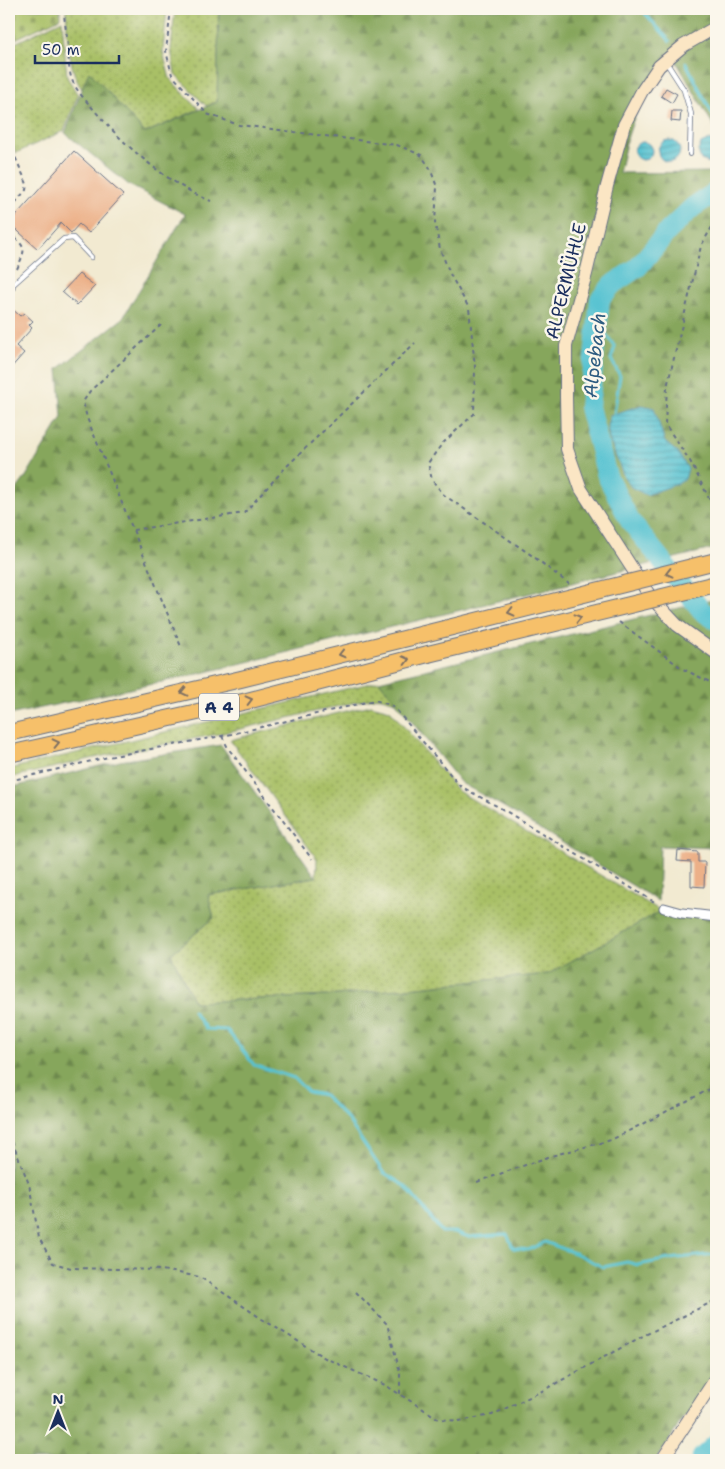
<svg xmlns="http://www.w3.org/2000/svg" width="725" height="1469" font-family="'Shantell Sans',sans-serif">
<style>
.grass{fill:url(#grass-dots);stroke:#627862}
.forest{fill:url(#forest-firs);stroke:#506a5c}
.cemetery{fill:url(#cemetery-stones);stroke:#627862}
.water{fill:url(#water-rules);stroke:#397898}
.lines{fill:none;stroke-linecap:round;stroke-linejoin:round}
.stream{stroke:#57c2d1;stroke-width:3}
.river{stroke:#57c2d1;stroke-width:20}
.building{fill:#ecb088}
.lane-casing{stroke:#667086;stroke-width:6}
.street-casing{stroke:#667086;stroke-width:11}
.secondary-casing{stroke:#667086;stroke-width:14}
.highway-casing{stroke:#667086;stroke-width:18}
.path{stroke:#667086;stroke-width:2;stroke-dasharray:4 4;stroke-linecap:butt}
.lane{stroke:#fff;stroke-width:4.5}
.street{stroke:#fff;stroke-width:9}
.secondary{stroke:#fbe6c4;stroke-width:12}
.highway{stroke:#f6c06b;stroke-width:16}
.highway-bridge-casing{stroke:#667086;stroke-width:18;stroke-linecap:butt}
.highway-bridge{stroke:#f6c06b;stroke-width:16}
.oneway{stroke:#7e7064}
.labels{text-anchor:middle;stroke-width:5;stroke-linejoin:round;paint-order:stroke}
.shield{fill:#fbf7ec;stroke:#5e6b89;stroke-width:1}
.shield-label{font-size:16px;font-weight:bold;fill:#1b2f5e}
.street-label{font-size:18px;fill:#1b2f5e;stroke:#fbf7ec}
.water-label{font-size:19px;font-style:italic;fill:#2d5b80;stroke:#fbf7ec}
</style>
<defs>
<pattern id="grass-dots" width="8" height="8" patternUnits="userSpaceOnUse" patternTransform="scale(1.25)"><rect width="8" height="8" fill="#a9c066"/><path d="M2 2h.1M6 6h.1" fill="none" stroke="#899c57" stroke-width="1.8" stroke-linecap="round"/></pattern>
<pattern id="forest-firs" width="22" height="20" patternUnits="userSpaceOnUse" patternTransform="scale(1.25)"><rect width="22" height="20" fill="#86a65b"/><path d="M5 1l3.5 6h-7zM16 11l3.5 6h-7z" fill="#6d884e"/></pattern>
<pattern id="cemetery-stones" width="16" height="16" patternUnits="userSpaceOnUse" patternTransform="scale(1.25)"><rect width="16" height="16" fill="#a9c066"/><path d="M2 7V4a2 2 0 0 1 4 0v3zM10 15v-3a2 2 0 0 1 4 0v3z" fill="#899c57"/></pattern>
<pattern id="water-rules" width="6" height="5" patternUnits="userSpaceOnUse" patternTransform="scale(1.25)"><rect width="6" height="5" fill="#57c2d1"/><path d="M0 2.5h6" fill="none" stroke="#479ead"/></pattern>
</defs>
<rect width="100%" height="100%" fill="#fbf7ec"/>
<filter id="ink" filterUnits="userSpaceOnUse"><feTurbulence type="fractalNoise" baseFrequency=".02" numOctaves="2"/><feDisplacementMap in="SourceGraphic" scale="10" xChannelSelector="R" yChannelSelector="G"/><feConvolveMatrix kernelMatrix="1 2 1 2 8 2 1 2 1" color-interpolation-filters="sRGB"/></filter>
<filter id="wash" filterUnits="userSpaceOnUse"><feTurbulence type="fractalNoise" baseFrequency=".0096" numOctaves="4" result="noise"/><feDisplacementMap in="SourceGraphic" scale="20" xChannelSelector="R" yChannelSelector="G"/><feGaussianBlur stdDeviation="1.12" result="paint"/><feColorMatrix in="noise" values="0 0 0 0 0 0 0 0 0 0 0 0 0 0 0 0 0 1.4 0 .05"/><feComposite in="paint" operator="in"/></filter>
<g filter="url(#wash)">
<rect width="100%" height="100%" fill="#f2ead1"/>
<path class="grass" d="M66,9H167L163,52L170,79L199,109L145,133L89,72L82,89C68,71 67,31 66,9Z
M175,9H219L217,102L206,106L175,74L171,49Z
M62,20L67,77L78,95L64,131L16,153L9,136V46Z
M379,681L396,702L378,697L219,734L103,756L9,778V769Z
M371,705L390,710L458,791L661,911L548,974L328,996L194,1002L171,954L214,918L208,895L316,877L317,859L230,740Z"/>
<path class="forest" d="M219,9H716V130L676,61C658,71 639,104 632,124C626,139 623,157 619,173L709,172L716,171V548L194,675L9,715V500L25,478L62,417L58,369L122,319L185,214L129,185L65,133L89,71L145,133L217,102Z
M716,599V848L660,846L658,901L504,807L461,783L379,681Z
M221,745L316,877L208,895L214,918L171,954L194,1002L328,996L548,974L661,911L716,918V1392L683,1418L657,1460H9V788L120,761Z"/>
<path class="cemetery" d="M9,9H60V18L9,42Z"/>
<path class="water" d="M658 151a11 11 0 1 1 22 0a11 11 0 1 1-22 0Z
M710,140L716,143V160L709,163L701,160L698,151L701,144Z
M634 151a9 9 0 1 1 18 0a9 9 0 1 1-18 0Z
M642,405L654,408L665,442L678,453L688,469L685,479L677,484L646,495L631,487L624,477L609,439L607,425L610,415Z"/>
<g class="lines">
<path class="stream" d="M641,9L670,41
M686,63L716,121
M598,312L603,317L606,334L615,347L611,359L620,376L614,414
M193,1011L206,1029L227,1030L254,1065L294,1078L308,1092L324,1095L348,1120L383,1172L405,1186L442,1232H455L469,1237L507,1234L513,1248L528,1250L545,1242L577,1254L603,1267L627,1262L638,1265L669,1259L716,1254"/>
<path class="river" d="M716,192L693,207L668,231L638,267L613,284L600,299L589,407L607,476L630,521L703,612L716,620
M701,1460L702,1457L716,1444"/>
</g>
<g id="blocks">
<path class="building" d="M666,88L677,94L672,103L661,96Z
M672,111H681L680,122L671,121Z
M74,151L123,195L89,233L79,224L71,233L61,223L38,249L9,223Z
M79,274L95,286L77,305L62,292Z
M9,306L20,316L24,313L33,321L29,325L32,328L16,346L24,353L9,370Z
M678,850L698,852V862H705L704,887L691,886V862L677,861Z"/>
</g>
</g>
<g filter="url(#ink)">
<use href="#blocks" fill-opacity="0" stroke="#667086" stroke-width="1"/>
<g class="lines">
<g class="lane-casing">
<path id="lane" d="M666,62L684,90L691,114L690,154
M10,287L64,239L73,238L91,257"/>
</g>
<g class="street-casing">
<path id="street" d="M9,288L10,287
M664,908L682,913L716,917"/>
</g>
<g class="secondary-casing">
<path id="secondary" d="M716,27L683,46L659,66L642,91L624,125L607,186L586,274L566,346V397L567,449L581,489L650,596L677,625L716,653
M662,1460L716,1378"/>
</g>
<g class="highway-casing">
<path id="highway" d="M9,733L241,679L424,634
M9,754L247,701L428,654"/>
</g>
<path class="path" d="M64,9C64,21 67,34 68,47C69,58 68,69 72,80C76,89 83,98 90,105C119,141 167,184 211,201
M171,9L166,51L172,75L207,114L239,125L397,145L421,155L430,168L437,187L435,223L440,249L451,276L469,308L475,367L474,414L442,444L428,463L432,480L444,495L534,557L569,584
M9,143L27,184L26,190L9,210
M716,220L701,246L667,387L665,424L690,461L716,512
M9,232C26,249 27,246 17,269
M161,325L90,391L83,402L87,418L182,649
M133,530L244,513L287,466L415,343
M619,622L683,669L716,685
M222,736L228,748L312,859
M9,781L108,757L232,734L375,700L393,706L460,786L504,810L656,903
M9,1134L29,1184L39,1238L53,1263L71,1268L162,1270L200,1277L262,1319L325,1358L385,1385L439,1419L459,1421L492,1415L542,1391L639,1338L716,1300
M477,1182L551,1156L611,1140L716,1086
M356,1292L387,1324L400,1372V1394"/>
<use href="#lane" class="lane"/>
<use href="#street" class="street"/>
<use href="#secondary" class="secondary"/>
<use href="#highway" class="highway"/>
<g class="highway-bridge-casing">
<path id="highway-bridge" d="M424,634L716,561
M428,654L716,584"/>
</g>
<use href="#highway-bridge" class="highway-bridge"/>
</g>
<defs><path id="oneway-chevron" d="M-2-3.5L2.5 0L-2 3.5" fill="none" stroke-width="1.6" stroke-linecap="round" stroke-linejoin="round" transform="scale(1.25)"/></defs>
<g class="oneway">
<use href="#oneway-chevron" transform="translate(669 573) rotate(166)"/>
<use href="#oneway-chevron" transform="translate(511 612) rotate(166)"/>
<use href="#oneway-chevron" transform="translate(578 618) rotate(-14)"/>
<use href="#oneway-chevron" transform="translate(342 654) rotate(166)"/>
<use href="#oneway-chevron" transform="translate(406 660) rotate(-14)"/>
<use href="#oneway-chevron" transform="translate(184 692) rotate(167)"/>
<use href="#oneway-chevron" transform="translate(249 700) rotate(-14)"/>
<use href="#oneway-chevron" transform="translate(56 743) rotate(-13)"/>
</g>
</g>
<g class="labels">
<rect class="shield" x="199" y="693.5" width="40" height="27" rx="4"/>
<g class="shield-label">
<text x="219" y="713">A 4</text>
</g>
<g class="street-label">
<text transform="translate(566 281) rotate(-76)" y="6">ALPERMÜHLE</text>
</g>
<g class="water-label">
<text transform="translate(594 355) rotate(-84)" y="7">Alpebach</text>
</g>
</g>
<rect width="725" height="1469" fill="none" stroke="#fbf7ec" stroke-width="30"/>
<g transform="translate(58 1412)" stroke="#fbf7ec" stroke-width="4" paint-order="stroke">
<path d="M0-4L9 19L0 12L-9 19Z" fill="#1b2f5e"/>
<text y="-8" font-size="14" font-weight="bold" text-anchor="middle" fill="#1b2f5e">N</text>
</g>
<path d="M35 55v8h84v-8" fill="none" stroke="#1b2f5e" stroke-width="2.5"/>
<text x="42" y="55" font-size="15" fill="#1b2f5e" stroke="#fbf7ec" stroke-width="4" paint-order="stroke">50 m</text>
</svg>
